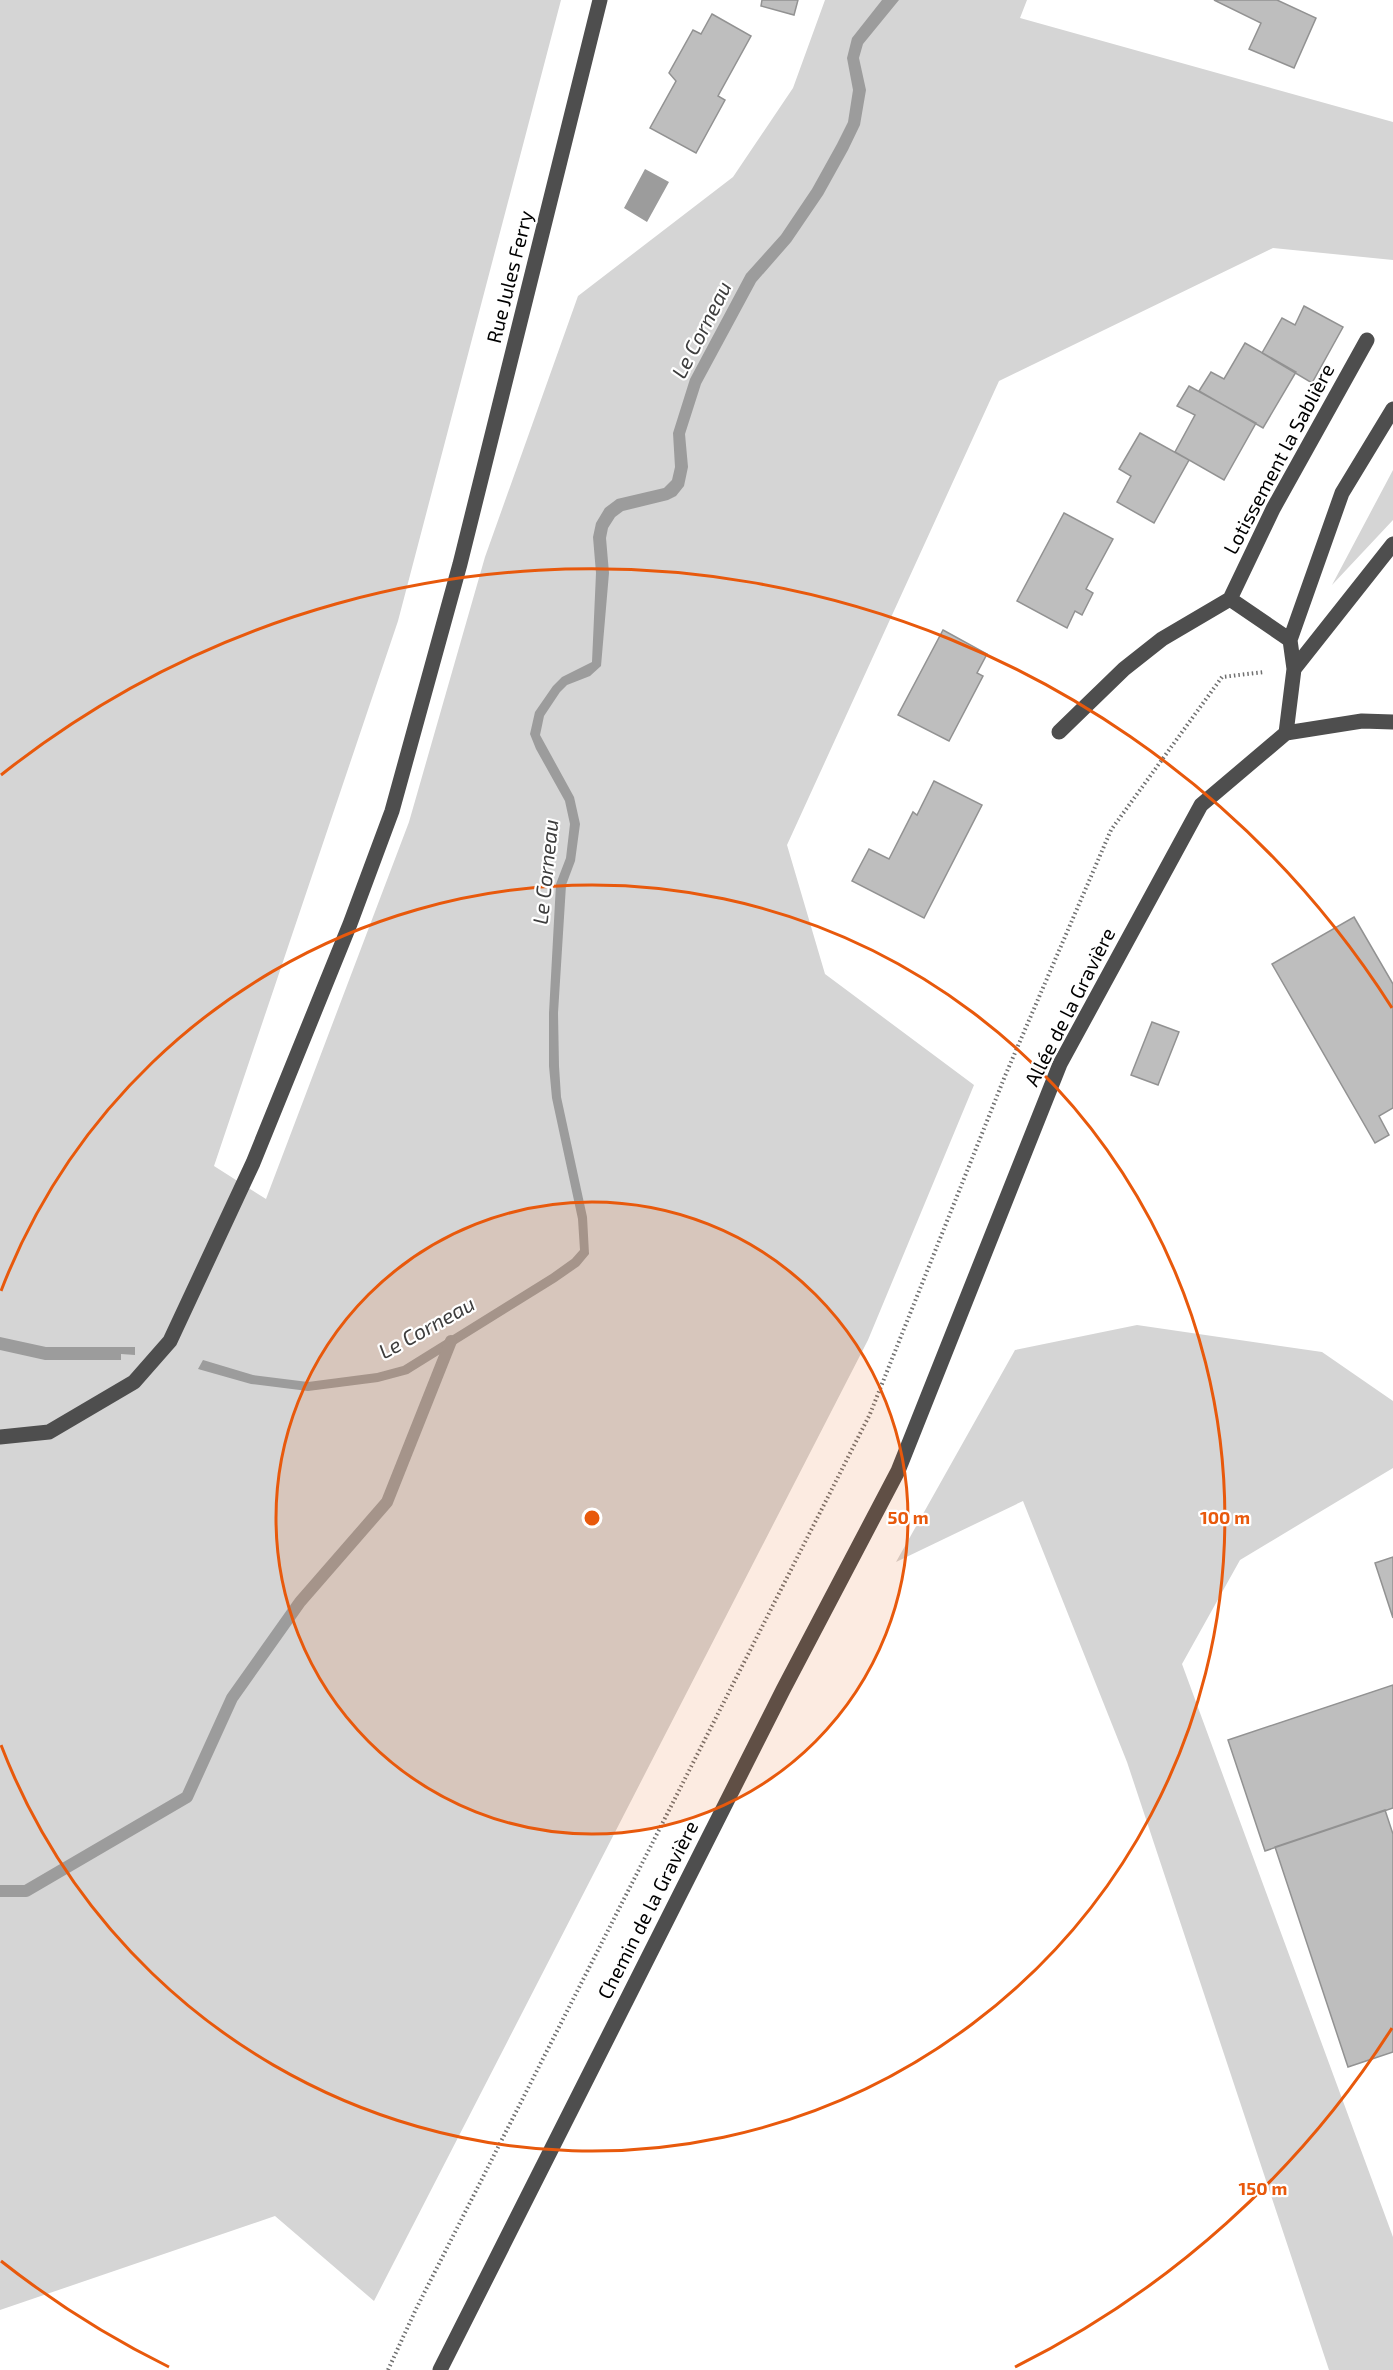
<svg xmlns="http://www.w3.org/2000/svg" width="1393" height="2370" font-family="'Exo 2',sans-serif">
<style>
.green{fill:#d5d5d5}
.water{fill:#9c9c9c}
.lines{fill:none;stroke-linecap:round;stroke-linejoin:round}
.stream{stroke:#9c9c9c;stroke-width:12}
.building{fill:#bebebe;stroke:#929292;stroke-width:1.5}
.path{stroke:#707070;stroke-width:4;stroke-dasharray:1.5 3;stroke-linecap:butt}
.minor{stroke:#4e4e4e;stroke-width:15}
.ring{fill:none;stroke:#e8590c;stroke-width:3}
.labels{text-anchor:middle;stroke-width:4.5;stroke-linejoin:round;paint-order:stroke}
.street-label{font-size:20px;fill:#000;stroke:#fff}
.water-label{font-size:21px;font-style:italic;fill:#3d3d3d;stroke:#fff}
.centre{fill:#e8590c;stroke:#fff;stroke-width:3}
.ring-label{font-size:18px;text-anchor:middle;font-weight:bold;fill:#e8590c;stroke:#fff;stroke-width:4.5;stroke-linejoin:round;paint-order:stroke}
</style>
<rect width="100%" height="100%" fill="#fff"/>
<path class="green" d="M0,0H561L398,621L214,1166L266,1199L409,822L485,557L578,296L733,177L793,88L825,0H1027L1020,18L1393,122V260L1273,248L999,381L787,845L825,974L974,1085L868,1340L374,2301L275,2216L0,2310Z
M1393,470V520L1332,585Z
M1137,1325L1322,1352L1393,1401V1468L1240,1560L1182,1664L1393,2237V2370H1329L1127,1762L1023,1501L896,1562L1015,1350Z"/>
<path class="water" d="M882,0H899L863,44L859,58L866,90L860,125L848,150L823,195L791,242L756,282L701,384L685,434L688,467L684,486L676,496L668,500L623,511L615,517L608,528L606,538L609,573L601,666L590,676L567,685L560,692L544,716L540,735L574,797L580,824L575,861L566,885L558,1013L559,1066L561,1097L587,1217L589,1254L579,1266L556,1282L408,1374L378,1382L308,1391L251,1384L198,1369L203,1360L253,1375L308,1382L377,1373L403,1366L551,1274L572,1259L580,1250L578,1219L552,1098L549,1066V1013L556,884L566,858L570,824L565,801L536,749L530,734L535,712L553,686L562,677L592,662L596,573L593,537L596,523L605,508L617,499L664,488L672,480L675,467L673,433L690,379L746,274L781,235L812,189L837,144L848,122L853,90L847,58L852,38Z
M645,169L669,182L647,222L624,208Z
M0,1337L46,1347H135V1355L121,1354V1360H45L0,1350Z"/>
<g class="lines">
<path class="stream" d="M0,1891H26L187,1797L232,1698L300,1602L387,1502L451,1341"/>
</g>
<path class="building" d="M762,0H798L794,15L761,6Z
M1214,0H1277L1316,18L1294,68L1249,49L1261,23Z
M712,14L751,36L718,96L725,100L696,153L650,128L676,81L669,73L693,30L701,34Z
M1304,306L1343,327L1312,383L1262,353L1282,318L1295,325Z
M1245,343L1296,372L1263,428L1199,391L1211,372L1224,379Z
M1189,386L1256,423L1224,480L1175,452L1195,415L1177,406Z
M1140,433L1189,460L1154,523L1117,502L1131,476L1119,469Z
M1064,513L1113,539L1086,589L1093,593L1082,615L1075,611L1067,628L1017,601Z
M943,630L987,654L977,673L983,676L949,741L898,715Z
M934,781L982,805L924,918L852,881L869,849L889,859L913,812L917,815Z
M1354,917L1393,984V1108L1379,1116L1389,1135L1375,1143L1272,964Z
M1152,1022L1179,1032L1158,1085L1131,1075Z
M1393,1557V1618L1375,1563Z
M1393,1685V1808L1265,1851L1228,1740Z
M1385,1810L1393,1834V2052L1348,2067L1275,1847Z"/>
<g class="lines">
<path class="path" d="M388,2370L416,2309L870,1414L1005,1076L1111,830L1222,677L1264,672"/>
<path class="minor" d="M1230,599L1290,640
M1294,669L1393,544
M1059,732L1124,669L1162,639L1230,599L1273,509L1367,340
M1286,733L1294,669L1290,640L1342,493L1393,409
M0,1437L49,1432L134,1382L170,1341L253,1163L350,924L392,811L460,564L600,0
M440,2370L783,1690L898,1471L1060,1064L1201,805L1286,733L1362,721L1393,722"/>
</g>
<circle cx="592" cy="1518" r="316" fill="#e8590c" fill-opacity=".12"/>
<g class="ring">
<circle cx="592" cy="1518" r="316"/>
<path d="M1 1291A633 633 0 1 1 1 1745"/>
<path d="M1392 2028A949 949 0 0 1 1015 2367M169 2367A949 949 0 0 1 1 2261M1 775A949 949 0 0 1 1392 1008"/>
</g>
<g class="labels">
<g class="street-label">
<text transform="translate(510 277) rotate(-76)" y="7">Rue Jules Ferry</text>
<text transform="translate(1279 459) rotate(-62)" y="7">Lotissement la Sablière</text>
<text transform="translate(1070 1007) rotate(-63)" y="7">Allée de la Gravière</text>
<text transform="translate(648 1910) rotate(-63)" y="7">Chemin de la Gravière</text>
</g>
<g class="water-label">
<text transform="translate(702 330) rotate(-63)" y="7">Le Corneau</text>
<text transform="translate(546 872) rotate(-84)" y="7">Le Corneau</text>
<text transform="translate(427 1328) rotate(-29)" y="7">Le Corneau</text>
</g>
</g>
<circle cx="592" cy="1518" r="9" class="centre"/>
<g class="ring-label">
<text x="908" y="1524">50 m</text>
<text x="1225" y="1524">100 m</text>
<text x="1263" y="2195">150 m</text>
</g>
</svg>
